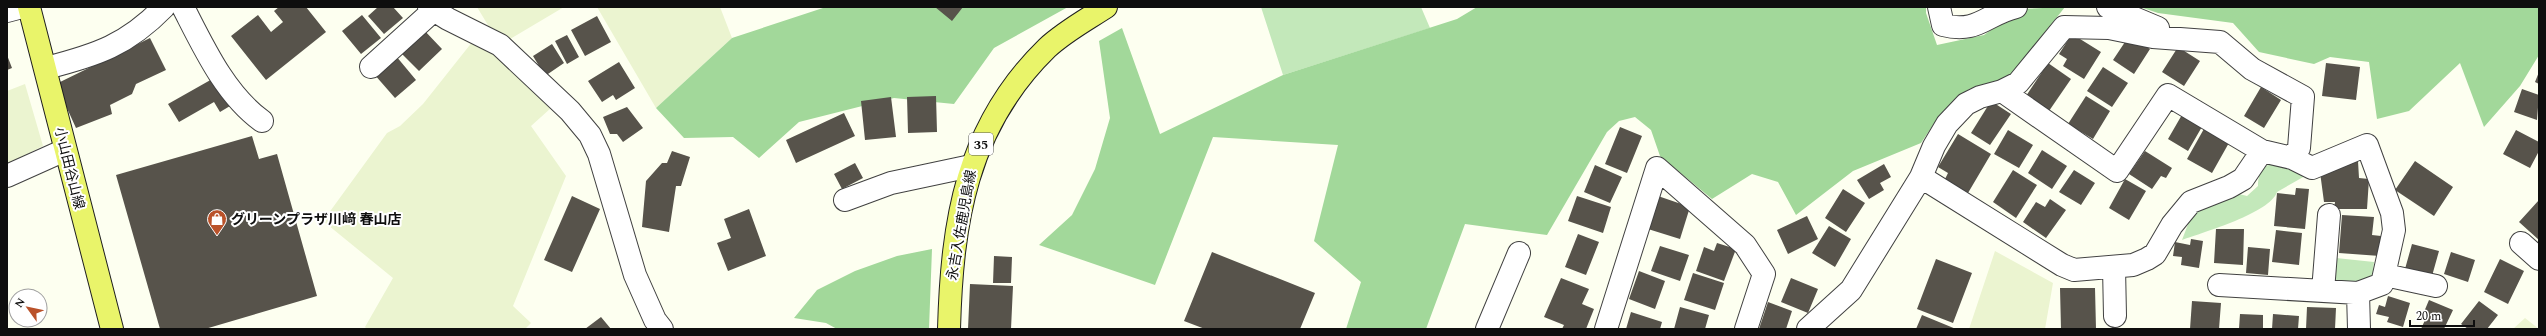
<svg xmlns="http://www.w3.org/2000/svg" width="2546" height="336" font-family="Spectral,'Noto Sans JP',serif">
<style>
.farmland{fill:#ebf4d0}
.green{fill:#c3e8ba}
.forest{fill:#a2d89a}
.building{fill:#57534b}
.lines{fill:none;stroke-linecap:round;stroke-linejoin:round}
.minor-casing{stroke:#414141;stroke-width:24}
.major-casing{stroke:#1f1f1f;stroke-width:24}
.minor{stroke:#fff;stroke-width:22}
.major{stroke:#e9f46a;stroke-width:22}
.labels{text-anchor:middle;stroke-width:4;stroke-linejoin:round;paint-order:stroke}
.shield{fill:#fff;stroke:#565656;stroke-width:1}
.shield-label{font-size:13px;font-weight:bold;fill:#0e0e0e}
.street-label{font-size:14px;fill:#0e0e0e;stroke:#fff}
.poi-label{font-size:14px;font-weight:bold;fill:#0e0e0e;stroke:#fff;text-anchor:start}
</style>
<rect width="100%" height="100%" fill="#fdfff0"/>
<path class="farmland" d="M477,7H564L500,45Z
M597,7H720L732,38L656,108Z
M473,41L496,54L551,108L531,126L566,176L513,306L531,323L525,329H367L365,327L393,278L323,221L387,133L400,126L423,104Z
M25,84L43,146L7,164V91Z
M1995,251L2053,283L2045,329H1969Z
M2525,318L2539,329H2513Z"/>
<path class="green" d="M1261,7H1421L1430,28L1283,75Z
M2270,164L2281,165L2305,176L2277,192C2270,213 2204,232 2182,240L2193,211L2235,193L2247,196L2258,186C2258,176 2260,168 2270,164Z
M2336,258L2374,262L2372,281L2363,284L2333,280Z"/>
<path class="forest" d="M826,7H1068L994,48L954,104L894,98L799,122L759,158L733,137L684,138L656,108L732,38Z
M1477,7H1926V13L1937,45L1984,35L2021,9L2065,7L2010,76L1996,83L1969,89L1937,119L1921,143L1853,171L1796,215L1778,182L1752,174L1712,199L1660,156L1651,130L1635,117L1619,121L1607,132L1547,235L1465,224L1426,329H1346L1361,282L1314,241L1338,145L1213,137L1155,285L1039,245L1072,215L1095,169L1110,118L1099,41L1122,28L1160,134L1283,75L1457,19Z
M2140,7H2539V55L2520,86L2484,127L2460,63L2409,111L2377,119L2369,62L2330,57L2314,64L2259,52L2233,23L2158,13Z
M932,249L929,329H837L826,323L794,318L817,290L855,271L897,256Z"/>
<path class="building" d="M279,7H306L326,32L266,80L231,36L258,15L271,32L283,22L274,11Z
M378,7H393L403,18L384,34L368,16Z
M935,7H963L952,21Z
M362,15L381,38L361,54L342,31Z
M597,16L611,42L585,56L571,30Z
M423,29L442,49L419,71L400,52Z
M2072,34L2101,52L2084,79L2063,66L2067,59L2059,54Z
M567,35L579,57L567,64L555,41Z
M2129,36L2150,49L2134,74L2113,60Z
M150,38L166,70L136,84L132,94L110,105L112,114L76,128L56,84Z
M552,44L564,63L545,76L533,56Z
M2178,47L2200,61L2184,86L2162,72Z
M7,55L12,68L7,70Z
M396,56L416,80L395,98L374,74Z
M619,62L635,88L616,100L613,95L602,102L588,81Z
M2048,63L2071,79L2049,111L2026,96Z
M2326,63L2360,67L2356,100L2322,96Z
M2103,67L2128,83L2112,107L2087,91Z
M2539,72V84L2535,82Z
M214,78L230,106L220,112L214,102L179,122L168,104Z
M2261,87L2281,100L2264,128L2244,116Z
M2522,89L2539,95L2537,120L2514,112Z
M936,96L937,132L908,133L907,97Z
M2086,96L2110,111L2093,139L2068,124Z
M891,97L896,137L865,140L861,101Z
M1991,101L2011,114L1990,145L1971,133Z
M627,107L643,128L623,142L617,134H610L603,117Z
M844,113L855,136L796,163L786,140Z
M2183,113L2203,125L2188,151L2168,139Z
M1620,127L1642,136L1627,173L1605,164Z
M2205,127L2230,141L2212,173L2187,159Z
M2008,130L2033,145L2019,168L1994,154Z
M2516,130L2539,142V151L2530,168L2503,154Z
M1958,134L1991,154L1968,193L1945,179L1948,173L1938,167Z
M252,136L259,159L277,154L317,296L205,329H160L116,175Z
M2042,150L2067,166L2052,189L2028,173Z
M672,151L690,157L681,186H676L669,232L642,227L646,181L662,163H667Z
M2145,151L2172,168L2166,178L2161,176L2152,189L2129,174Z
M2358,161L2359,178L2369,179L2367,209H2334L2335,202H2324L2320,172Z
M2415,161L2453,187L2434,216L2395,190Z
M855,163L863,178L842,189L834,174Z
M1884,164L1891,177L1880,183L1884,190L1869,199L1857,180Z
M1595,165L1622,177L1610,203L1584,192Z
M2013,170L2037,185L2016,218L1993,202Z
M2074,170L2095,183L2081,205L2059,192Z
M2125,179L2146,191L2129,220L2109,208Z
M2296,188L2309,189L2305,229L2274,226L2277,193L2295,195Z
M1843,189L1865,203L1846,232L1825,218Z
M572,196L600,209L572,272L544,260Z
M1577,196L1611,207L1603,233L1568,221Z
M1658,196L1690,207L1680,239L1648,229Z
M2050,199L2066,210L2046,238L2023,222L2036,202L2045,207Z
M2539,200V240L2519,222Z
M749,209L766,256L728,271L717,243L731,238L724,219Z
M2342,215L2374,217L2372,235L2381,236L2380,256L2339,253Z
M1807,216L1818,239L1788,254L1777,230Z
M1829,226L1851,239L1835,267L1812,253Z
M2216,229H2244L2243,265L2214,263Z
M2276,230L2302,233L2299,265L2272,262Z
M1578,234L1599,242L1586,275L1565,267Z
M2191,239L2203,241L2199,268L2181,265L2182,257L2173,256L2175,242L2190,245Z
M1717,243L1736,249L1724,281L1696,271L1704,247L1714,251Z
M2412,244L2439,251L2432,276L2405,269Z
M1660,246L1689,255L1680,281L1651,271Z
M2248,247L2270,249L2268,275L2246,273Z
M1212,252L1315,293L1300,329H1205L1184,321Z
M2451,252L2475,260L2468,282L2444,274Z
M994,256L1012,257L1011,283H993Z
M1936,259L1972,273L1953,323L1917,309Z
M2500,259L2524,271L2508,304L2484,292Z
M1639,271L1665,281L1655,309L1629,299Z
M1693,273L1724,283L1715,310L1684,300Z
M1561,278L1589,289L1582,304L1594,309L1586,329H1562L1564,325L1544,317Z
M1791,278L1818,289L1808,313L1781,302Z
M970,284L1013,286L1011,329H968Z
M2060,288H2095L2096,329H2061Z
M2388,296L2410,303L2403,327L2387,322L2389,317L2376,314L2379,305L2385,307Z
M2429,300L2453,310L2444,329H2421L2425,320L2421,319Z
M2192,301L2221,303L2219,329H2190Z
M2479,301L2498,315L2487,329H2468L2461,324Z
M1768,302L1792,311L1786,329H1759Z
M1680,307L1709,315L1705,329H1674Z
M2307,307L2336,308L2335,329H2306Z
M1631,312L1662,322L1660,329H1626Z
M2240,314L2263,315V329H2239Z
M2273,314L2299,316L2298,329H2272Z
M1922,315L1956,329H1916Z
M601,317L611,329H585Z"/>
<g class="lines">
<g class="minor-casing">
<path id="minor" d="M183,7C204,48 225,94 262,121
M429,7L448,19L500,45L570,111L590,135L599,154L635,275L655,320L662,329
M1939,7L1943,25C1978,34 1986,14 2016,7
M2108,7L2158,28
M7,11L22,7
M371,67L434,10
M46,68C97,55 127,45 164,7
M2002,91L2117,171L2168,95L2262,151
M2292,158L2312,168L2367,145L2392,213L2394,230L2382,284L2358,293
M7,176L65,150
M845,200L891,183L971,166
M2521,243L2539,259
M2114,267L2115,316
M2385,275L2436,286
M2219,285L2358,293L2359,329
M2323,291L2329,215
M1487,329L1519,253
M1606,329L1657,168L1745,245L1764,274L1746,329
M1808,329L1851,290L1921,177L1934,146L1947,124L1966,104L1980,97L2002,91L2018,83L2064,27L2109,28L2153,37L2220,42L2252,69L2303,97L2299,148L2292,158L2262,151L2243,179L2229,187L2191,202L2172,225L2155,254L2147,259L2133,265L2074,270L2062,265L1921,177"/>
</g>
<g class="major-casing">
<path id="major" d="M29,7L112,329
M949,329C952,222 966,127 1047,48C1064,32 1086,20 1106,7"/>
</g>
<use href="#minor" class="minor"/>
<use href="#major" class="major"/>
</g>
<defs>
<g id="shop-pin" transform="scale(1)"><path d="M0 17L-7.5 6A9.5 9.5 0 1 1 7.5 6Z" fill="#ba522a" stroke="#fff"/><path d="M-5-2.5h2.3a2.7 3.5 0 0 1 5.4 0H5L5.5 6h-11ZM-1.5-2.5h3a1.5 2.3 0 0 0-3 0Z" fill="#fff"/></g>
</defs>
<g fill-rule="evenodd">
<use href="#shop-pin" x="217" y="219"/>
</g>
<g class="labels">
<rect class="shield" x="969" y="133" width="24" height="22" rx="3"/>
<g class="shield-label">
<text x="981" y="149">35</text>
</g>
<g class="street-label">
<text transform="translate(70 168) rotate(76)" y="5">小山田谷山線</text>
<text transform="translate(961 225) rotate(-80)" y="5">永吉入佐鹿児島線</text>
</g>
<g class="poi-label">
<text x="231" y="224">グリーンプラザ川﨑 春山店</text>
</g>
</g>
<rect width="2546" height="336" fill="none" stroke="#0e0e0e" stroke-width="16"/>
<g transform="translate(28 308) rotate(303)"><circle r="19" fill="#ffffff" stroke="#9f9f9f"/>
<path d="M0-3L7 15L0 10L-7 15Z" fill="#ba522a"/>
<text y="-6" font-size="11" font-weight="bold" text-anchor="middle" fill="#0e0e0e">N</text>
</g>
<path d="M2410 320v6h64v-6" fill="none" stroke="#0e0e0e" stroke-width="2"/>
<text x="2416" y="320" font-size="12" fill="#0e0e0e" stroke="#ffffff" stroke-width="3" paint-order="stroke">20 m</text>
</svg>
